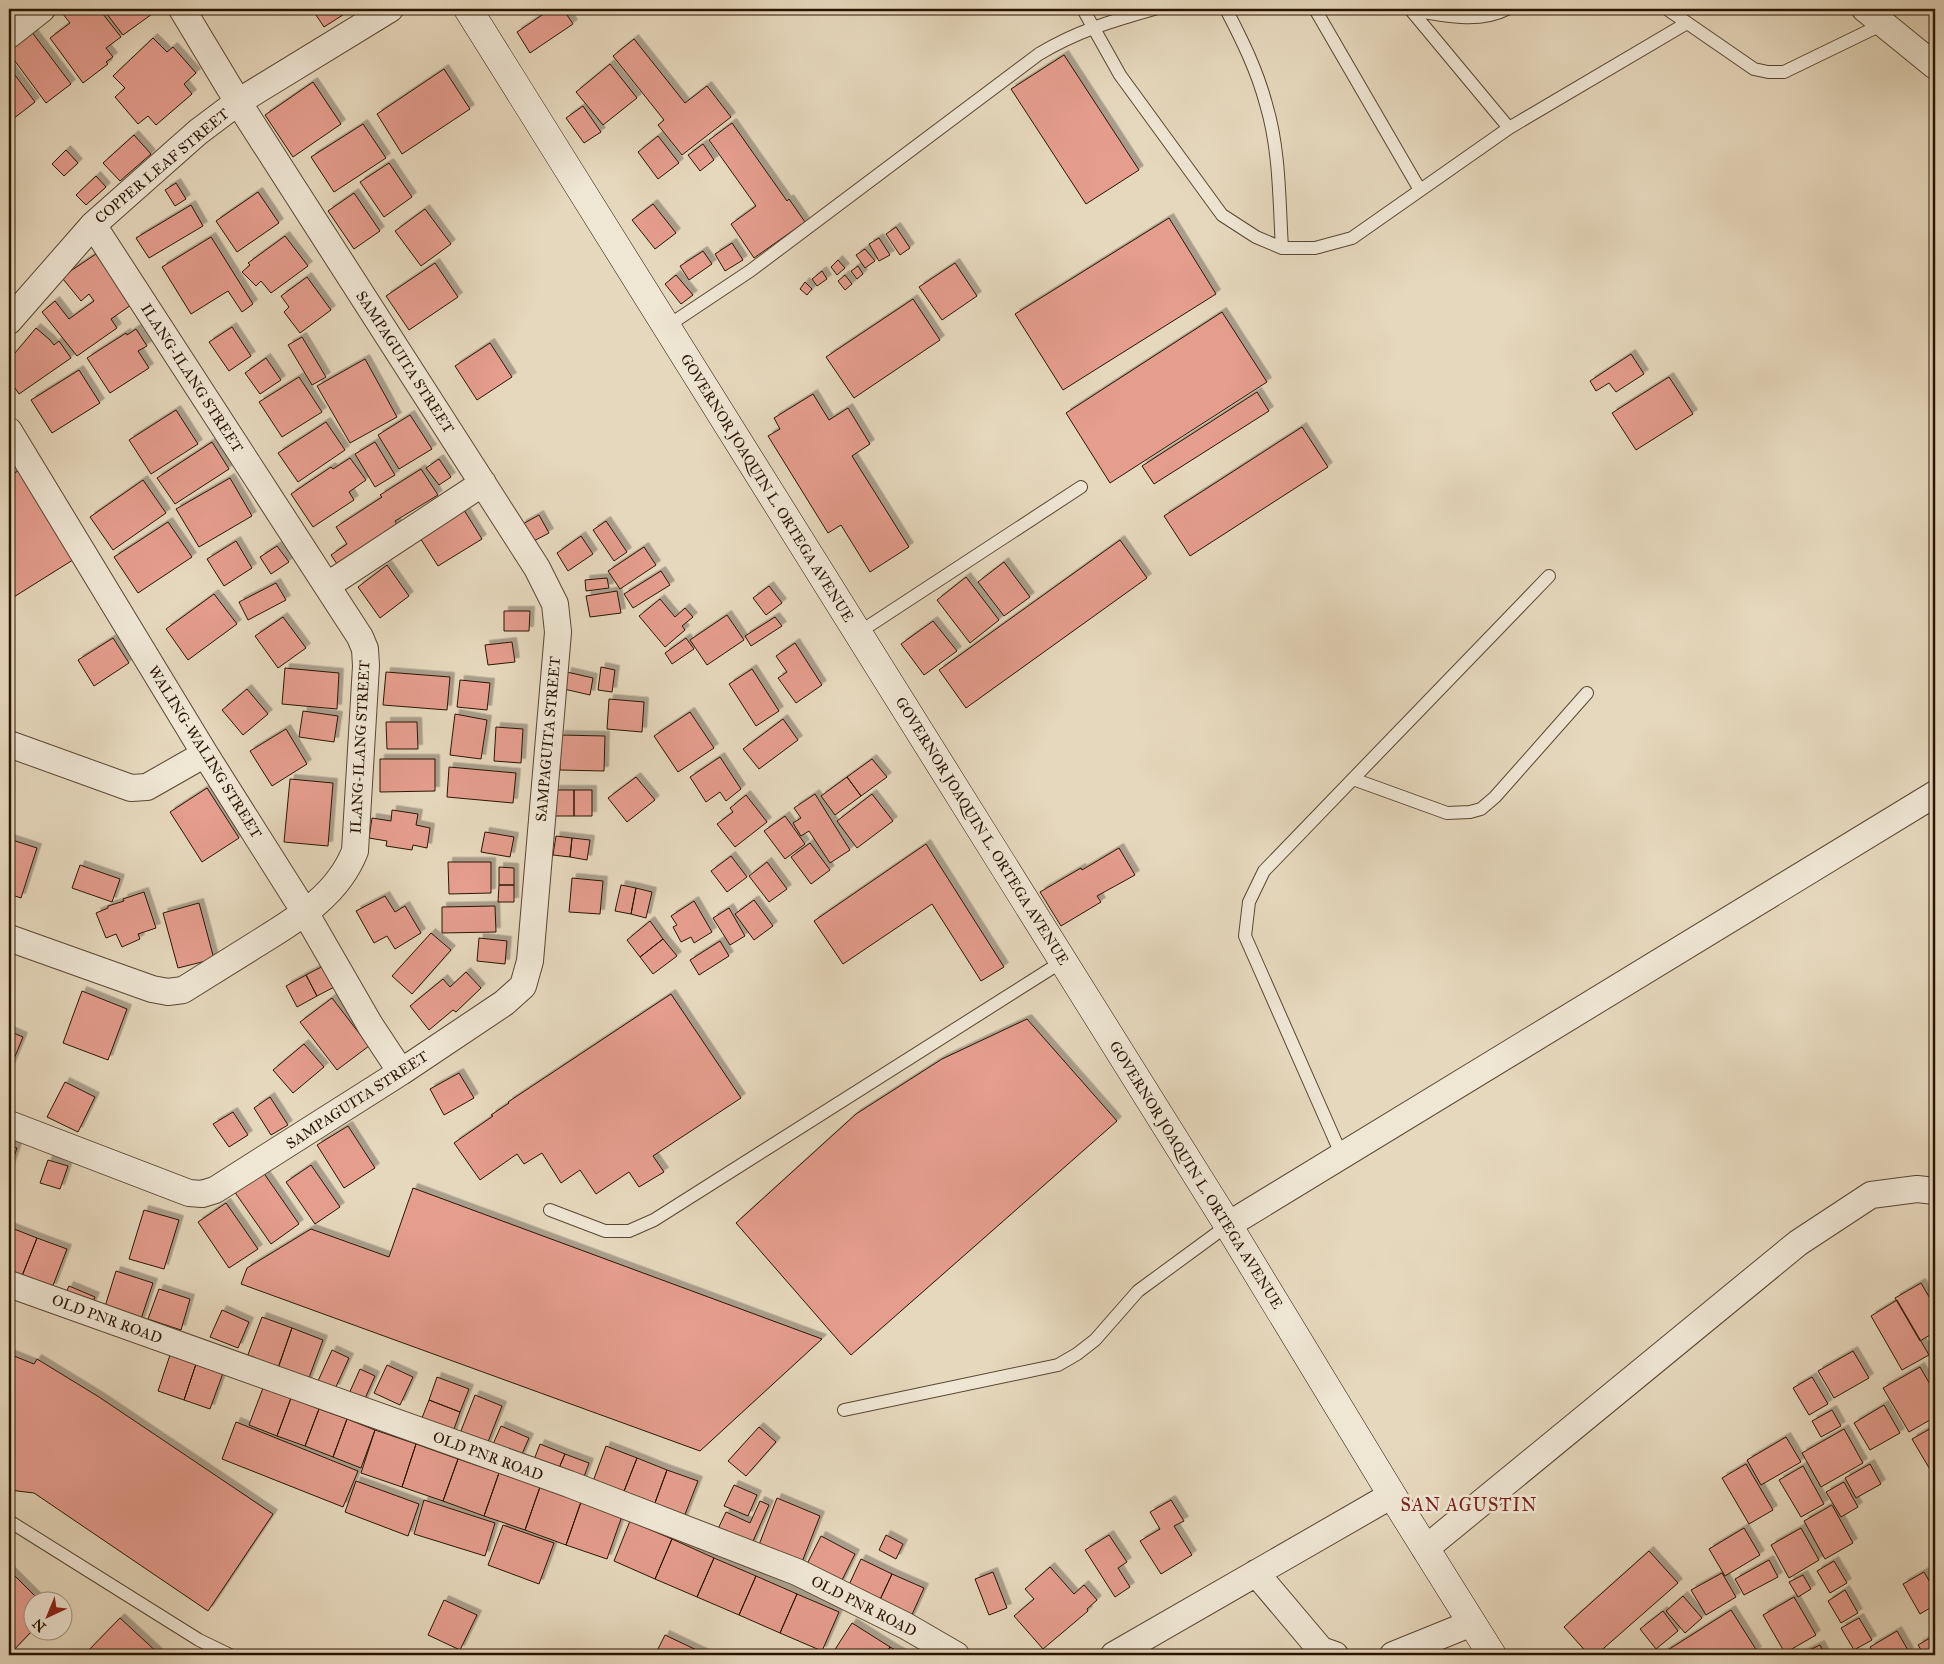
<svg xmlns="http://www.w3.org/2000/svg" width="1944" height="1664" font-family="'IM FELL Great Primer',serif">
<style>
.building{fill:#e59d8e;stroke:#2a1502;filter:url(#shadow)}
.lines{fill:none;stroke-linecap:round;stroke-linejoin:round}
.lane-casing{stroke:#594631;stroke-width:14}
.street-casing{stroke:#594631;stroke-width:28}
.secondary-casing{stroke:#2a1502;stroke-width:29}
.lane{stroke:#efe6d4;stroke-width:12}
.street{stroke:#efe6d4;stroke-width:26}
.secondary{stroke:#efe6d4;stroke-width:28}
.labels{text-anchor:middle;stroke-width:5;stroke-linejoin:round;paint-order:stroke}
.street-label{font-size:15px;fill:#2a1502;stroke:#efe6d4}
.quarter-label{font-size:18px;letter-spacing:1px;fill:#7a1f14;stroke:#efe6d4}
</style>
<defs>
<filter id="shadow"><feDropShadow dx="4.5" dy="-4.5" stdDeviation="0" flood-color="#0004"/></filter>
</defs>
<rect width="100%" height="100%" fill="#e6d8bd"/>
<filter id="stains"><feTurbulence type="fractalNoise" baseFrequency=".004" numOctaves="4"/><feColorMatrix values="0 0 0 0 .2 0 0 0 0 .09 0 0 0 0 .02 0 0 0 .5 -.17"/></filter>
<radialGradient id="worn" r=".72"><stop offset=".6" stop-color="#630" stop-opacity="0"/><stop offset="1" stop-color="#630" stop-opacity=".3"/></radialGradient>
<path class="building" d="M59,9H77L81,14L88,9H99L121,37L106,48L113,57L106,62L108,64L83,83L50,38L70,23Z
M103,9H148L152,14L123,35Z
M312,9H348L349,11L324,27Z
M551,9H563L573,24L530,53L517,32Z
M31,31L71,84L46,103L9,53V48Z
M153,38L167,52L173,47L196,73L184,84L192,94L156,125L148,116L138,124L115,97L125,88L113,76Z
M634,39L685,103L707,86L731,117L682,155L658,125L664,120L613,56Z
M1064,55L1139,170L1086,204L1011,89Z
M610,64L637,98L603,125L576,92Z
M9,67L35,102L9,122Z
M444,69L470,109L402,154L377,114Z
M313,82L341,124L293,157L265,115Z
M583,106L601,132L584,143L566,118Z
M732,123L787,201L789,199L805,222L754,258L731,224L756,206L709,140Z
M363,124L386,158L334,192L311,157Z
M134,135L151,154L120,181L103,163Z
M658,136L679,163L658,179L638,152Z
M703,144L714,160L700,171L688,155Z
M66,150L78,163L64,176L52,164Z
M389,163L412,197L384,217L360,182Z
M96,176L106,187L86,205L76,195Z
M176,183L186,199L175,206L165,190Z
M258,192L279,223L237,252L216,221Z
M354,193L380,231L354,249L328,211Z
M653,204L676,233L655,249L632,220Z
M191,205L203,226L149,258L136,238Z
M425,209L451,244L421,266L395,231Z
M1169,218L1216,294L1063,390L1015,314Z
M896,227L910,248L900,255L886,234Z
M285,236L308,266L271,293L261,281L256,286L242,272L250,265L248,263Z
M211,237L253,304L242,312L228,291L191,314L162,267Z
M879,238L890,255L879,261L869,244Z
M732,243L743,260L725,271L715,254Z
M865,249L875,261L865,268L856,255Z
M703,251L712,264L689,280L680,266Z
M96,254L131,305L111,319L117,328L77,356L42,312L55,301L69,319L94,301L89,294L81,301L63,279L72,270Z
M838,260L845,268L837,275L831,267Z
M435,263L458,297L409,330L386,296Z
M955,263L977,296L942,320L919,287Z
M858,266L863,274L857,279L851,271Z
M822,271L827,279L817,286L812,279Z
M676,275L693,295L681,304L665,284Z
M845,275L852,284L845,290L838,281Z
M307,277L331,310L300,333L284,312L289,307L281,296Z
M805,282L812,289L807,295L800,289Z
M913,299L940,340L854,398L826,357Z
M1222,312L1267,382L1110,483L1066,413Z
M232,327L251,356L229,371L209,342Z
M36,328L50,340L54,345L59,341L71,358L19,394L9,379L10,375L9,373V360Z
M136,329L147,346L138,351L149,368L110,393L87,358L126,333L127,335Z
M302,337L326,377L312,385L288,345Z
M490,343L512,377L477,400L455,366Z
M1631,354L1644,374L1616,392L1609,383L1596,391L1590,381Z
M266,358L281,380L260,394L245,373Z
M365,359L397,417L350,443L317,386Z
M79,370L100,403L52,433L31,400Z
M299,377L322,412L282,437L259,402Z
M1669,377L1693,414L1636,450L1612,413Z
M1257,392L1269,411L1154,484L1142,466Z
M813,394L829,420L848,408L870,444L852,456L909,547L870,572L841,525L828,533L768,436L780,429L774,418Z
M176,410L198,444L151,474L129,440Z
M410,415L432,449L399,469L378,435Z
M326,422L345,450L298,482L278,453Z
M1302,427L1328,467L1190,556L1164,516Z
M212,442L229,469L175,504L157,478Z
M375,442L395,475L375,487L355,454Z
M350,458L366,480L349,492L354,500L313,527L291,494L331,467L333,469Z
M439,459L451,477L439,485L426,468Z
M421,469L438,495L395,521L401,532L341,570L331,555L347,544L336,527L382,497L380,495Z
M19,470L76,558L9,600V477Z
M230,478L252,516L199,547L176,509Z
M143,480L166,513L113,550L90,517Z
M464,510L482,539L438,566L420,538Z
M539,515L549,533L530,543L521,525Z
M606,521L627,552L614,561L593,530Z
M168,522L192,557L138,593L114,557Z
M581,536L593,554L568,571L557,553Z
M1120,540L1147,578L966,708L939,670Z
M236,541L252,568L224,586L207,559Z
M277,546L289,562L271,574L260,557Z
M644,547L656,565L620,589L608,571Z
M1004,562L1030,597L1004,616L978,582Z
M387,565L409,596L380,618L358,587Z
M661,571L670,585L633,608L624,594Z
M966,577L999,620L970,643L937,600Z
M607,578L609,588L586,591L585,580Z
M276,583L286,600L248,620L239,602Z
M769,586L782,603L766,615L753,598Z
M617,591L621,613L590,617L586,596Z
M214,594L237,624L188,660L166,629Z
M660,599L675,617L685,608L693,617L682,626L685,630L665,647L639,616Z
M504,611H530L529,631H504Z
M727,615L744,640L707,665L690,640Z
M283,617L306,648L278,668L255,636Z
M775,617L782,626L751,646L745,636Z
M933,621L957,651L924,675L901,644Z
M113,638L129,663L94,686L78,660Z
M686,638L694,649L672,664L665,653Z
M512,642L515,662L488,665L485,645Z
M795,643L822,685L796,703L778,678L787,672L776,656Z
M601,667L615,670L612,692L598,690Z
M285,668L339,673L337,709L282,704Z
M752,669L779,711L756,726L729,684Z
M386,672L450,677L447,710L383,705Z
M567,672L593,678L590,695L564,689Z
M460,680L490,683L487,710L457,707Z
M247,689L268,714L243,735L222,710Z
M609,699L644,702L642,732L607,729Z
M303,711L338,716L334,742L299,737Z
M690,712L714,748L678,772L654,736Z
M455,714L487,720L481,759L450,755Z
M783,719L798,740L759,769L743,749Z
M386,722H417L418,749H387Z
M496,727L523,729L521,763L494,761Z
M286,729L307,764L272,786L250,751Z
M560,735L605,736L604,771L560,770Z
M720,757L741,789L726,801L720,792L706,802L690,777Z
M380,759H435V791L380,792Z
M872,759L887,777L861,796L847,777Z
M449,767L516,773L513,803L447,797Z
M636,777L655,800L627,822L608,798Z
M847,777L861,796L835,815L821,796Z
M290,779L333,783L328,846L284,842Z
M207,788L239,838L202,862L170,812Z
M555,790H574V816H555Z
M574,790H592V816H574Z
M815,794L850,850L830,863L809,831L801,836L793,823L801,818L794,808Z
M872,794L893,821L857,848L837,821Z
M746,795L767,822L735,847L717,824L733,812L730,808Z
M392,810L418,814L416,825L430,828L427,848L413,845L412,850L386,846L387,841L369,838L372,818L391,821Z
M785,816L805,844L785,859L764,831Z
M485,832L514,837L510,857L481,852Z
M556,836L572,838L570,857L553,855Z
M572,838L590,840L587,860L570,857Z
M9,839L37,848L21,898L9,894Z
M810,843L830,870L811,884L791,857Z
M926,844L1004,967L981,981L932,904L843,964L814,921Z
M1119,848L1135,875L1097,896L1101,902L1061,926L1040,892L1081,868L1082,870Z
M731,856L747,877L727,892L711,871Z
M448,862H491V893L449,894Z
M767,862L787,889L769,902L749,876Z
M80,865L120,879L112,902L72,888Z
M499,867L514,868V885H499Z
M572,878L603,881L600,914L569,912Z
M499,885H514V902H498Z
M621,885L636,888L631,914L615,911Z
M636,888L652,892L646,918L631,914Z
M144,892L156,928L138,934L140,939L122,947L116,934L106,938L96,913L108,908V906L124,901L123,899Z
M385,896L395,912L405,906L421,933L395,949L387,936L374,943L356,911Z
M754,900L773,926L754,940L735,914Z
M694,901L712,932L694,943L691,937L681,942L673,927L677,925L671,916Z
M199,903L214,959L178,968L163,913Z
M495,906L496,932L442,933V907Z
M729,908L745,936L730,945L713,918Z
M650,921L663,939L640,957L627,940Z
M431,933L451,950L412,994L392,976Z
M479,938L507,941L505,964L477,961Z
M663,939L677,956L653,974L640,957Z
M720,941L729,956L699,975L690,960Z
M327,964L338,985L317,996L306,975Z
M466,972L481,988L456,1012L453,1010L429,1030L410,1006L443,979L450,987Z
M306,975L317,996L297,1007L286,986Z
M82,991L127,1009L108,1060L63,1043Z
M671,994L741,1098L653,1156L664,1172L639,1187L629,1172L596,1194L580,1170L561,1183L542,1153L524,1164L517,1154L480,1180L454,1143L493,1116L491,1115L509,1103L508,1102Z
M332,998L369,1046L337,1070L300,1022Z
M1027,1019L1117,1121L851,1355L736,1223L856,1114L942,1059Z
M9,1031L23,1037L9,1071Z
M304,1044L324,1067L293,1093L273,1070Z
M459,1073L474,1098L444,1115L430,1089Z
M65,1082L95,1097L78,1132L47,1117Z
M270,1097L288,1125L271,1135L254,1108Z
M233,1112L248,1135L229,1147L213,1124Z
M348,1126L375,1168L344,1188L317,1145Z
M9,1145L17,1148L9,1171Z
M48,1160L68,1166L60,1189L40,1183Z
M311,1165L340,1207L315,1224L286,1182Z
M263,1172L299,1224L271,1244L234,1191Z
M413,1188L822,1339L700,1451L241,1284L247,1268L311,1229L389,1257Z
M226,1203L258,1249L229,1268L198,1222Z
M144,1210L179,1220L164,1269L129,1259Z
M9,1227L37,1238L22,1276L9,1271Z
M37,1238L67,1249L52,1288L22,1276Z
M116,1271L153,1283L139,1325L103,1313Z
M1921,1283L1935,1307V1332L1920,1341L1895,1298Z
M69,1286L95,1297L90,1308L64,1297Z
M159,1289L190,1299L181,1330L148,1319Z
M1897,1300L1929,1355L1902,1370L1871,1316Z
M222,1310L249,1322L238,1348L210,1337Z
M262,1317L292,1328L277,1371L246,1360Z
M292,1328L323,1340L307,1383L277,1371Z
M332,1350L349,1358L335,1389L318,1381Z
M1853,1351L1869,1378L1834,1398L1818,1371Z
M9,1354L34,1364L37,1359L99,1397L273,1514L208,1611L34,1493L9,1490Z
M170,1355L196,1364L184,1400L158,1391Z
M196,1364L223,1373L210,1409L184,1400Z
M387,1365L413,1377L400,1405L374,1393Z
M1920,1367L1935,1393V1417L1909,1432L1883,1388Z
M360,1369L375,1376L363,1403L348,1396Z
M437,1377L469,1389L460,1412L429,1400Z
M1812,1377L1828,1404L1809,1415L1793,1388Z
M263,1388L291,1398L277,1436L249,1425Z
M475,1395L502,1406L486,1447L459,1436Z
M291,1398L319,1409L305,1446L277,1436Z
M429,1400L460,1412L452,1435L420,1423Z
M1884,1405L1900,1433L1870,1450L1854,1423Z
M319,1409L347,1419L333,1457L305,1446Z
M1832,1410L1841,1426L1821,1437L1812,1421Z
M347,1419L375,1430L361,1468L333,1457Z
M236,1422L358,1471L343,1507L222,1459Z
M501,1426L529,1438L518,1463L490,1451Z
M1935,1426V1478L1912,1439Z
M759,1427L776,1442L746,1476L728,1461Z
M1844,1429L1863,1463L1821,1487L1802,1453Z
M375,1430L416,1444L402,1487L361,1473Z
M1786,1437L1801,1462L1761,1485L1747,1460Z
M416,1444L458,1459L443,1501L402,1487Z
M540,1444L565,1454L556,1475L532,1465Z
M606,1446L637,1458L621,1499L591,1487Z
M565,1454L589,1463L581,1485L556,1475Z
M637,1458L667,1470L652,1511L621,1499Z
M458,1459L499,1473L484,1516L443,1501Z
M1746,1464L1773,1510L1749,1524L1722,1478Z
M1870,1464L1881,1484L1856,1498L1845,1478Z
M1803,1466L1824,1504L1801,1517L1779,1480Z
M667,1470L698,1481L682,1522L652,1511Z
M499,1473L540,1487L525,1530L484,1516Z
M356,1481L419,1504L408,1536L345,1512Z
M1844,1482L1858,1507L1841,1517L1826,1492Z
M734,1485L757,1495L748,1516L724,1506Z
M540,1487L581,1502L566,1545L525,1530Z
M777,1498L820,1516L800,1567L757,1550Z
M424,1500L495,1523L485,1556L414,1534Z
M1171,1500L1184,1521L1174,1526L1192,1555L1161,1574L1140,1541L1160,1529L1150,1512Z
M760,1501L769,1505L750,1548L717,1531L726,1512L750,1523Z
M581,1502L622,1516L607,1559L566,1545Z
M1832,1505L1853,1543L1825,1559L1804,1521Z
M630,1521L672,1539L655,1579L614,1561Z
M503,1525L554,1543L539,1584L488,1565Z
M1744,1528L1760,1555L1725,1576L1709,1549Z
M1801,1528L1819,1560L1789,1578L1771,1545Z
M886,1535L903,1544L896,1559L879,1550Z
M1109,1535L1127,1562L1118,1568L1130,1587L1115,1597L1085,1550Z
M821,1536L855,1554L840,1584L806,1566Z
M672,1539L714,1558L697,1597L655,1579Z
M1649,1551L1678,1583L1596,1655H1589L1564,1627Z
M714,1558L756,1576L739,1615L697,1597Z
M861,1559L892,1574L878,1604L847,1589Z
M1769,1560L1778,1577L1744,1595L1735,1579Z
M1834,1561L1847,1583L1830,1593L1817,1571Z
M1050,1567L1074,1594L1084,1585L1097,1600L1087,1609L1088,1611L1043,1649L1014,1616L1034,1599L1025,1589Z
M9,1570L41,1602H32V1631L9,1655Z
M993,1572L1007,1608L989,1615L975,1579Z
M1924,1572L1935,1591V1605L1920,1614L1903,1584Z
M1722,1573L1736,1597L1706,1615L1691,1590Z
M892,1574L924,1588L910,1619L878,1604Z
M1803,1575L1811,1589L1798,1597L1789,1582Z
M756,1576L797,1594L780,1633L739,1615Z
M1845,1590L1858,1613L1841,1623L1828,1601Z
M797,1594L839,1612L822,1651L780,1633Z
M1683,1596L1702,1618L1685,1633L1666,1611Z
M1794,1597L1816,1635L1785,1653L1763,1615Z
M444,1600L477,1615L460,1650L428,1635Z
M1731,1610L1757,1651L1750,1655H1660Z
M1663,1611L1678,1631L1656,1649L1640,1629Z
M120,1618L160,1655H84Z
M1859,1618L1872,1640L1854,1650L1841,1628Z
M852,1623L890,1647L885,1655H841L834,1651Z
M1897,1631L1909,1652L1904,1655H1875L1870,1647Z
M665,1635L707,1655H655Z
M1935,1635V1655H1924L1918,1645Z
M1820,1645L1825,1655H1799Z
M890,1647L904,1655H885Z"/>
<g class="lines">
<g class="lane-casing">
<path id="lane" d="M1083,9L1120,75L1222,215L1256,237L1282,248H1315L1352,238L1509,128L1410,9
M1226,9C1242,40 1257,70 1266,104C1280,150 1279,200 1282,248
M1315,9L1420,190
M1667,9L1754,69L1768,72H1784L1883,24
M1411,10C1442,15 1478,24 1507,9
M1509,128L1687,23
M666,327L750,271L1039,54C1077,31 1112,21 1154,9
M858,633L1081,487
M1353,779L1447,813L1470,812L1481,809L1495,797L1587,693
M1342,1156L1245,936L1249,902L1264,871L1549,576
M550,1210L605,1231H629L654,1220L1063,961
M844,1410L1058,1365L1077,1354L1095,1340L1138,1291L1228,1225
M9,1521L199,1640L230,1655"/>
</g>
<g class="street-casing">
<path id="street" d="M1865,9L1935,66
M9,35L42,9
M9,321L93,225L198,132L238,102L390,9
M9,431L205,754L306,914L370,1025L401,1072
M328,585L483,483
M9,744L131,788L147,787L205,754
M9,938L152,989L168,992L183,990C207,975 231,960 255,945C295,920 337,897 355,851L366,666L365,649L360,637L93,225
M9,1124L189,1193L202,1194L215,1190L401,1072L504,1003L523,986L530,961L558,632L555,604L537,568L238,102L182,9
M1228,1225L1935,794
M9,1284L569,1484L797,1572L906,1626L956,1655
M1425,1549L1798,1243L1871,1195L1917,1189L1935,1191
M1256,1573L1321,1650L1335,1655
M1114,1655L1392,1495
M1393,1655L1472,1623"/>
</g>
<g class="secondary-casing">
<path id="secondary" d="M468,9L1228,1225L1392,1495L1492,1655"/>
</g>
<use href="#lane" class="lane"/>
<use href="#street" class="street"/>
<use href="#secondary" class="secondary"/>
</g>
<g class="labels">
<g class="street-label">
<text transform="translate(162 166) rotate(-40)" y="5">COPPER LEAF STREET</text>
<text transform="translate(405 362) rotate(57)" y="5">SAMPAGUITA STREET</text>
<text transform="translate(192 378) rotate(57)" y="5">ILANG-ILANG STREET</text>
<text transform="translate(767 488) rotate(58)" y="5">GOVERNOR JOAQUIN L. ORTEGA AVENUE</text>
<text transform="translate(548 739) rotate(-85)" y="5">SAMPAGUITA STREET</text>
<text transform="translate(360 747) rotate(-87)" y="5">ILANG-ILANG STREET</text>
<text transform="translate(205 752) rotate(58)" y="5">WALING-WALING STREET</text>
<text transform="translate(982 831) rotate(58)" y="5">GOVERNOR JOAQUIN L. ORTEGA AVENUE</text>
<text transform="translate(357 1100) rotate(-33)" y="5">SAMPAGUITA STREET</text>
<text transform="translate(1196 1175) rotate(58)" y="5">GOVERNOR JOAQUIN L. ORTEGA AVENUE</text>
<text transform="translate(107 1319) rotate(20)" y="5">OLD PNR ROAD</text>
<text transform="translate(488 1456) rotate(20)" y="5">OLD PNR ROAD</text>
<text transform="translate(864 1606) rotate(27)" y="5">OLD PNR ROAD</text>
</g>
<g class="quarter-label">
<text x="1469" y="1511">SAN AGUSTIN</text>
</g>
</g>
<rect width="1944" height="1664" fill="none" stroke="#e6d8bd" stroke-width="30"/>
<rect x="10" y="10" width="1924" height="1644" fill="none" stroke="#2a1502" stroke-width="2.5"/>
<rect x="15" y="15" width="1914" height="1634" fill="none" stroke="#2a1502"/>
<g transform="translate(48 1616) rotate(224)"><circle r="24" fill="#efe6d4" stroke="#a09280"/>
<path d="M0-4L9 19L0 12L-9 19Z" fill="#8f2418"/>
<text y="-8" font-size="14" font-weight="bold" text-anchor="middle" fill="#2a1502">N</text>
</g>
<rect width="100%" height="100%" filter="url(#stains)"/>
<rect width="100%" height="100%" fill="url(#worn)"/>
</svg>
